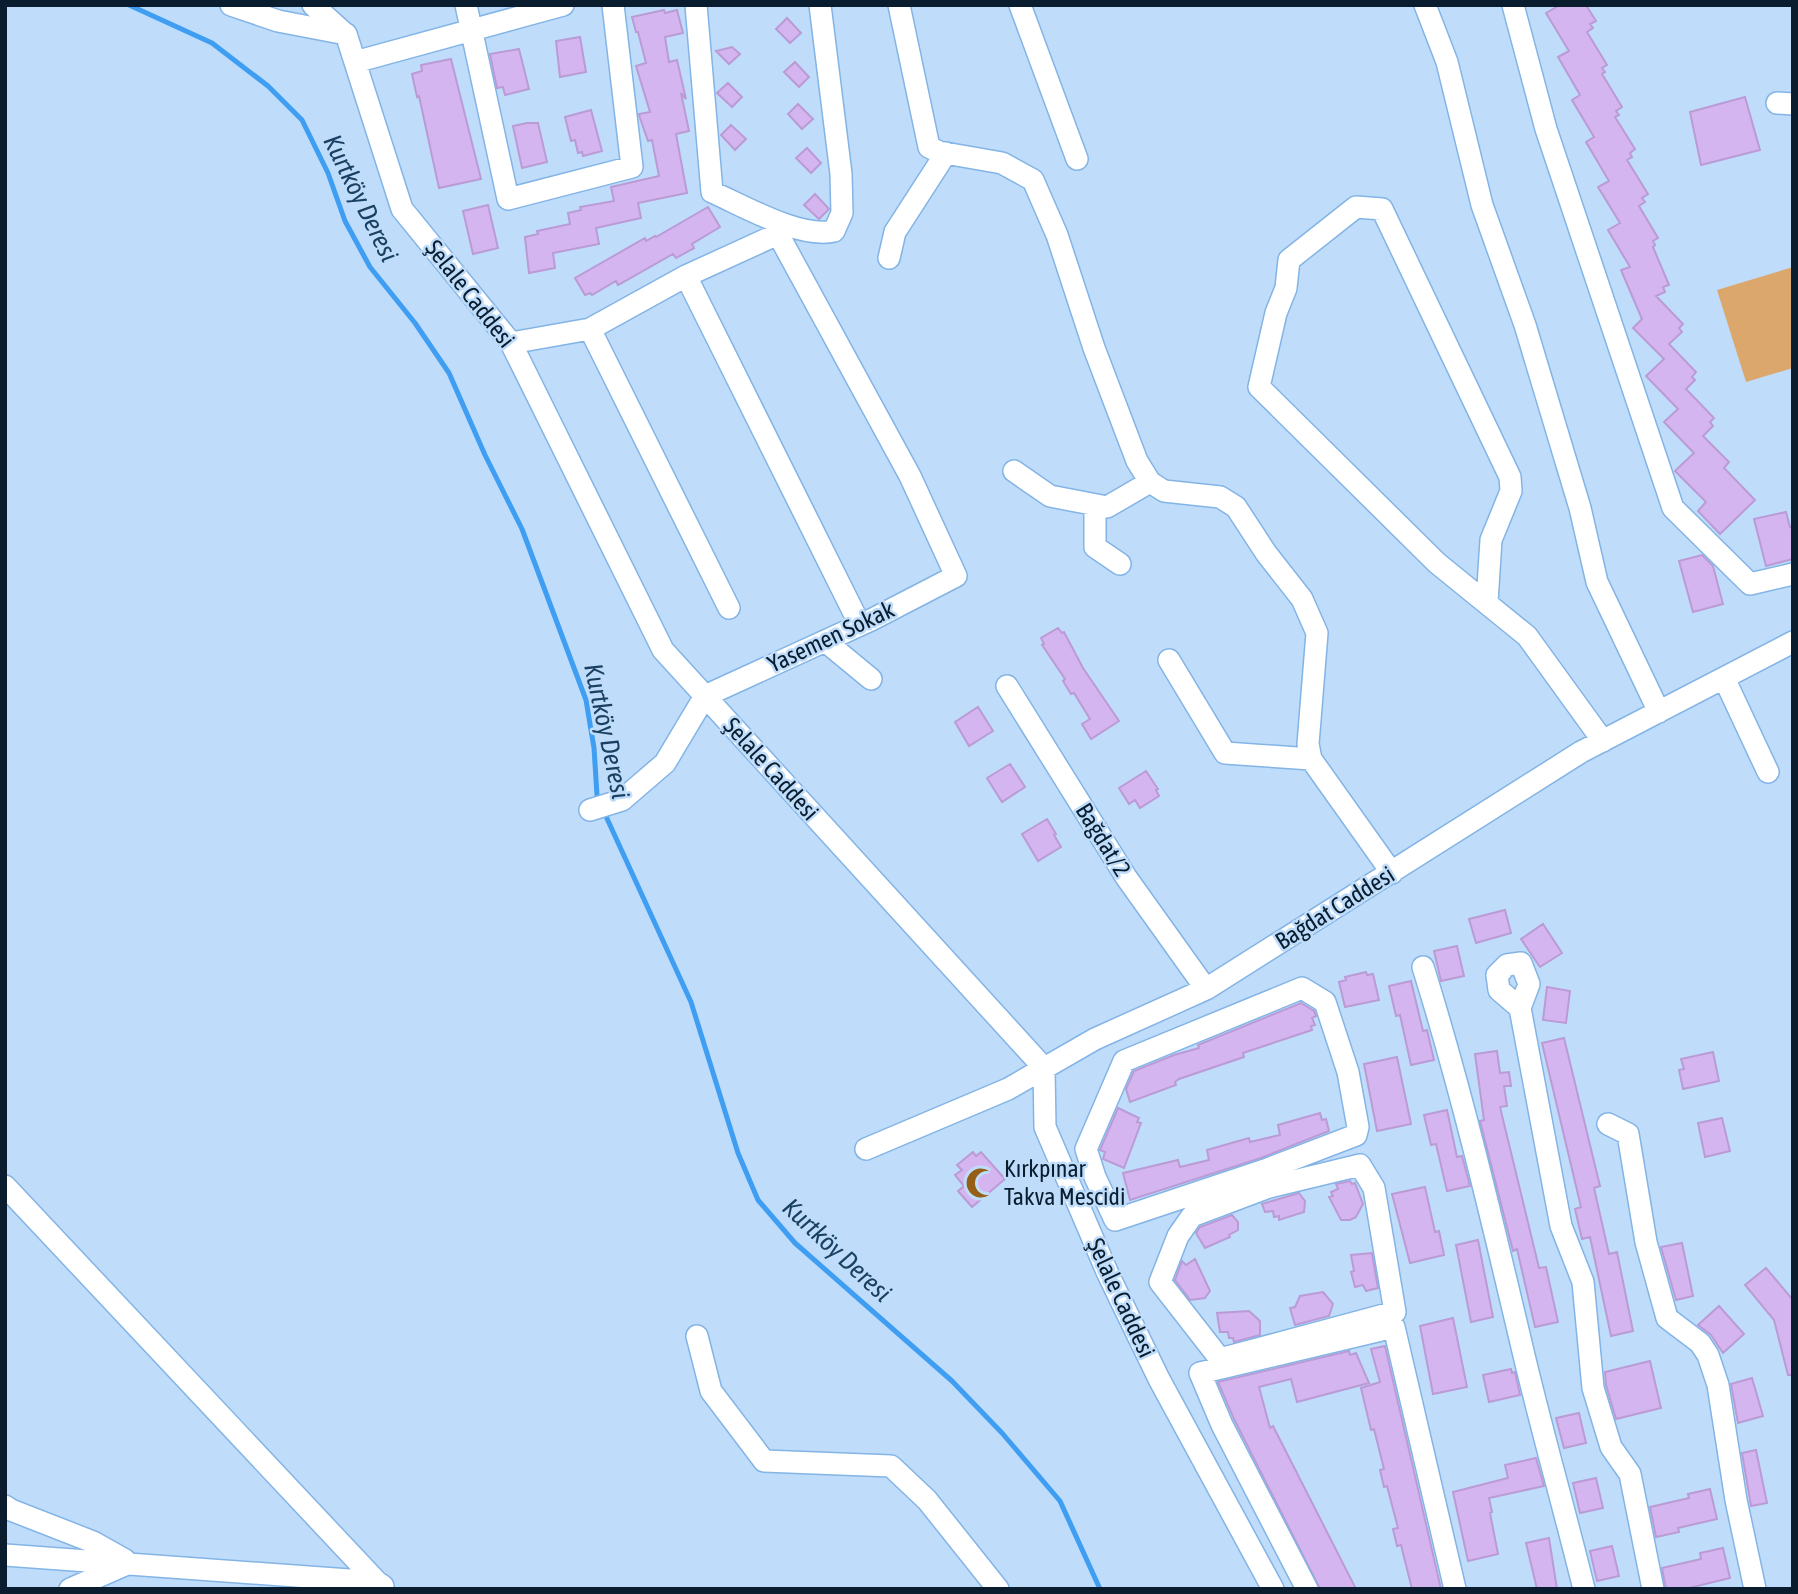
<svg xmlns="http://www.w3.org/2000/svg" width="1798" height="1594" font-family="'Asap Condensed',sans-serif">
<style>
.green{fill:#dba76d}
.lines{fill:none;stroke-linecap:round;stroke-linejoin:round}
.stream{stroke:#409ef2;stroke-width:5}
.building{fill:#d5b5f0;stroke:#ba9bd5;stroke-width:2}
.minor-casing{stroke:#83b4e5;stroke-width:24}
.minor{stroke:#fff;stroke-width:21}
.labels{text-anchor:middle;stroke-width:5;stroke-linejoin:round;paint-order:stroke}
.street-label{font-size:24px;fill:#091d2f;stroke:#bfddfb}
.poi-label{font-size:24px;fill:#091d2f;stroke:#bfddfb;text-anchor:start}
.water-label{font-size:26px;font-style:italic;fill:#1b4062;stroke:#bfddfb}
</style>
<rect width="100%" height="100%" fill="#bfddfb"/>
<path class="green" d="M1793,267V368L1746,382L1717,290Z"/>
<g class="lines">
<path class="stream" d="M129,5L212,43L268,86L302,120L328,173L345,221L370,267L415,323L449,373L485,455L522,529L586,700L594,748L597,795L600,803
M604,812L691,1002L738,1153L758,1200L795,1243L952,1381L1002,1433L1060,1501L1100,1589"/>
</g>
<path class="building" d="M1560,5H1586L1596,21L1590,24L1593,28L1587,32L1607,65L1602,68L1605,72L1602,74L1622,107L1616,111L1619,115L1615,117L1635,149L1630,153L1632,157L1627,160L1648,194L1642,198L1645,202L1639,206L1658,238L1653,241L1655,245L1653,247L1669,285L1663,287L1665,292L1656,296L1683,324L1679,328L1682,332L1669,344L1696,372L1692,377L1695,380L1686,389L1714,418L1710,422L1713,426L1703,436L1729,462L1724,468L1755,500L1720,534L1698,511L1706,502L1675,471L1694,453L1664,422L1678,409L1646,376L1664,359L1633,328L1642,319L1621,270L1630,267L1608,230L1620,223L1598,187L1609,181L1586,142L1594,137L1572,100L1580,95L1558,57L1569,51L1546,13Z
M664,10L665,13L677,10L683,33L665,37L669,62L677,60L686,99L681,93L689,131L676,134L687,193L638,203L641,218L596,228L599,244L553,253L555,268L529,273L525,237L538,234L537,231L570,224L568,213L581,210L580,207L614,201L611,187L659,176L652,140L648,141L640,118L639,114L650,112L636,66L646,63L638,32H636L632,17Z
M787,18L801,33L790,43L776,29Z
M580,37L586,72L560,77L556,41Z
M732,47L740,54L729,64L716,51Z
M519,49L529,89L505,95L503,87L497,88L490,54Z
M451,59L481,179L439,188L419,96L417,97L412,74L422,71L421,65Z
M795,62L809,77L799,87L784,72Z
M728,83L742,97L732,107L717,93Z
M1745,97L1760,150L1701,165L1690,112Z
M798,104L813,119L802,129L788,114Z
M591,110L602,151L583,156L582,152L578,153L575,140L571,141L565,117Z
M527,123H538L547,162L522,168L513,126Z
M731,125L746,139L735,150L721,135Z
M807,148L821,163L811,173L796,158Z
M815,194L829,209L819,219L804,205Z
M488,205L498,248L473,254L463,211Z
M708,207L720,227L692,244L694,248L676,258L673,254L618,285L616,281L592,295L590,293L585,295L575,278L645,238L646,241L655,236L656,237Z
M1786,512L1790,527L1793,526V559L1766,566L1754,519Z
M1702,555L1713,566L1723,604L1693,612L1679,561Z
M1058,628L1062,633L1064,632L1083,668L1119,721L1091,739L1082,724L1090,719L1074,693L1071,694L1063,681L1065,679L1042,645L1044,644L1041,638Z
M978,707L993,731L969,746L955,722Z
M1010,764L1025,787L1002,802L987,778Z
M1146,771L1158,789L1156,790L1159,796L1140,808L1135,800L1129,804L1119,788Z
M1047,819L1056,834L1054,835L1061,847L1038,861L1022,834Z
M1505,910L1511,933L1476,943L1469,919Z
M1543,924L1562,953L1540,967L1521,939Z
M1457,946L1464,976L1441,981L1434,951Z
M1366,972L1367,975L1373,974L1379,1000L1345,1007L1339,982L1346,980L1345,977Z
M1411,981L1423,1031L1427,1030L1434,1060L1411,1065L1400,1015L1396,1016L1389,986Z
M1547,987L1570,991L1566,1023L1543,1020Z
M1301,1003L1314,1011L1316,1016L1312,1018L1315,1025L1311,1026L1312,1030L1243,1053L1244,1057L1179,1079L1175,1082L1176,1085L1130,1102L1126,1089L1134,1071L1174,1055L1199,1048L1198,1045Z
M1564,1038L1600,1186L1594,1188L1609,1254L1617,1252L1633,1331L1611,1336L1590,1237L1582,1239L1575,1209L1581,1207L1542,1043Z
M1497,1051L1500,1073L1509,1072L1511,1086H1504L1507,1106L1500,1107L1539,1268L1546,1267L1558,1322L1535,1327L1517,1249L1513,1251L1480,1121L1484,1120L1475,1054Z
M1713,1052L1719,1081L1683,1089L1679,1070L1684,1069L1681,1059Z
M1397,1057L1411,1124L1377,1131L1364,1064Z
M1118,1108L1139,1118L1137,1122L1141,1123L1124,1168L1103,1159L1105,1152L1100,1150Z
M1447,1110L1457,1157L1462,1156L1470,1186L1447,1191L1436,1144L1431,1145L1424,1115Z
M1320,1113L1322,1120L1326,1119L1329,1131L1261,1158L1130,1200L1123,1173L1178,1160L1180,1167L1209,1160L1207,1150L1249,1138L1250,1142L1280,1135L1278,1125Z
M1722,1118L1730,1151L1705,1157L1698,1123Z
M973,1152L976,1156L981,1152L1005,1179L972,1207L958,1191L964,1186L955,1175L962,1170L957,1165Z
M1350,1181L1352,1184L1355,1183L1363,1204L1356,1217L1350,1220H1341L1329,1197L1333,1196L1331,1192L1338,1189L1336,1184Z
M1425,1187L1435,1232L1439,1231L1444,1255L1410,1263L1392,1194Z
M1299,1193L1305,1201L1304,1212L1279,1220V1216L1274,1217L1273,1211L1265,1212L1262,1204Z
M1232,1215L1238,1222V1230L1229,1235L1230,1237L1205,1248L1196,1233L1200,1227Z
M1478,1240L1493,1317L1471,1322L1456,1245Z
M1682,1243L1693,1296L1676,1300L1661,1247Z
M1372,1253L1378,1288L1366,1291L1363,1285L1355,1287L1351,1272L1354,1271L1351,1255Z
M1195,1259L1210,1291L1205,1298L1190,1300L1175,1280L1182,1261L1186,1265Z
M1766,1268L1793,1300V1375H1788L1774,1320L1745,1285Z
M1323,1292L1333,1304L1329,1316L1295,1325L1290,1308L1295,1307L1300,1296Z
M1719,1306L1744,1334L1723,1353L1711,1335L1698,1325Z
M1249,1311L1260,1321V1335L1234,1342L1233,1338H1229L1228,1332H1220L1217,1313Z
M1453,1318L1467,1387L1433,1394L1420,1326Z
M1385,1346L1441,1589H1412L1401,1545L1397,1546L1393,1529L1398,1528L1387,1486L1384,1487L1380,1470L1384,1469L1374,1429L1371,1430L1361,1388L1380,1382L1371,1349Z
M1349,1351L1350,1355L1356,1353L1369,1383L1297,1402L1291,1379L1259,1387L1270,1428L1273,1426L1356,1589H1320L1234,1419L1218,1382Z
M1650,1361L1661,1408L1616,1419L1606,1385L1605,1372Z
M1511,1369L1512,1373L1515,1372L1520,1395L1489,1402L1483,1375Z
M1752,1378L1763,1416L1738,1423L1731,1384Z
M1579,1413L1586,1443L1564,1448L1556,1418Z
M1756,1450L1767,1503L1751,1506L1742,1453Z
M1536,1458L1544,1486L1489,1498L1492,1512L1490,1513L1498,1554L1468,1561L1453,1492L1508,1478L1505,1465Z
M1596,1478L1603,1508L1580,1513L1573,1483Z
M1710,1489L1717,1519L1678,1528L1679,1532L1656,1537L1650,1507L1689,1498L1688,1494Z
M1549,1538L1557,1589H1537L1526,1543Z
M1612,1546L1619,1576L1597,1581L1590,1551Z
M1723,1548L1730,1578L1685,1589H1666L1662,1568L1701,1559L1700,1553Z"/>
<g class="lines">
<g class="minor-casing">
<path id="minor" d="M231,5L278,21L346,34
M313,5L344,33
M466,5L508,199L632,167L613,5
M696,5L712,192C744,206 800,239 834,231L842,213L841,174L820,5
M899,5L929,147L939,152L1002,163L1033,180L1057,235L1094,348L1137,461L1150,482L1164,491L1220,497L1236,507L1266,553L1302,599L1317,633L1308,744L1311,759L1392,873
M1020,5L1077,159
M1425,5L1447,62L1482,205L1525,325L1580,508L1597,582L1659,712
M1513,5L1546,129L1673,508L1750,584L1793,574
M346,34L402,209L511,343L663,650L1044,1068L1045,1127L1108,1274L1159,1379L1273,1589
M355,62L563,5
M1777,103L1793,104
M889,258L895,232L946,153
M686,276L860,625
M590,329L729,608
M511,343L590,329L686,276L778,234L910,476L956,576L871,620L705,696L665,763L622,800L590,810
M1014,471L1050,496L1107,507L1150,482
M1095,505V547L1120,564
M1487,602L1491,540L1511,491L1510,477L1382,209L1356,207L1289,260L1286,288L1276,313L1259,387L1437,563L1527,636L1603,741
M825,641L871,679
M1169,660L1225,753L1311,759
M1724,678L1768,772
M1007,686L1126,877L1206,989
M1423,967C1462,1092 1492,1220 1522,1347C1541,1428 1564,1508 1584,1589
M1302,988L1325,1002L1348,1072L1358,1127L1356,1135L1265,1170L1115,1220L1095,1177L1086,1149L1124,1061Z
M1520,1008L1499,990L1497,975L1507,965L1521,963L1529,984L1520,1008L1561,1226L1583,1282L1593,1388L1611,1447L1630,1474L1653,1589
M1608,1124L1628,1134L1646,1242L1667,1318L1700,1343L1708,1355L1718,1385L1736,1500L1755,1589
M866,1149L1008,1089L1095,1039L1206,989L1581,752L1793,642
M1360,1165L1374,1188L1395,1312L1220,1359L1160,1282L1178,1236L1192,1216L1269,1187Z
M5,1186L377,1582
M697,1336L711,1391L764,1461L891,1466L927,1500L998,1589
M5,1506L11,1510L93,1542L125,1560
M5,1555L377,1582L383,1586
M70,1589L125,1565
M1307,1589L1222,1425L1200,1373L1394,1327L1455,1589"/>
</g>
<use href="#minor" class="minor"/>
</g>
<defs>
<g id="mosque-bare" transform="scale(2.415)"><path d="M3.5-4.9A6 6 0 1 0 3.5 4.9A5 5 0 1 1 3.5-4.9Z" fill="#955f15" stroke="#bfddfb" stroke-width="2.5" paint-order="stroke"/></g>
</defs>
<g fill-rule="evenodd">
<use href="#mosque-bare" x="981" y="1183"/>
</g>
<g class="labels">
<g class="street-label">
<text transform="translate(470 294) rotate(52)" y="8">Şelale Caddesi</text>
<text transform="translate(831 637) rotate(-25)" y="8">Yasemen Sokak</text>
<text transform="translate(771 769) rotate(48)" y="8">Şelale Caddesi</text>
<text transform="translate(1103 840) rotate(58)" y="8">Bağdat/2</text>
<text transform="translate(1335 908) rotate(-32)" y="8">Bağdat Caddesi</text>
<text transform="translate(1121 1298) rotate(65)" y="8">Şelale Caddesi</text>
</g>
<g class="poi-label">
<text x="1004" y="1177">Kırkpınar<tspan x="1004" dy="28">Takva Mescidi</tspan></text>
</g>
<g class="water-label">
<text transform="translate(361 198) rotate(64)" y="9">Kurtköy Deresi</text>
<text transform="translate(607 731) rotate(78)" y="9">Kurtköy Deresi</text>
<text transform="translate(837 1250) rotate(43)" y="9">Kurtköy Deresi</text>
</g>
</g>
<rect width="1798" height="1594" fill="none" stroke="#091d2f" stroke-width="14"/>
</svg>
